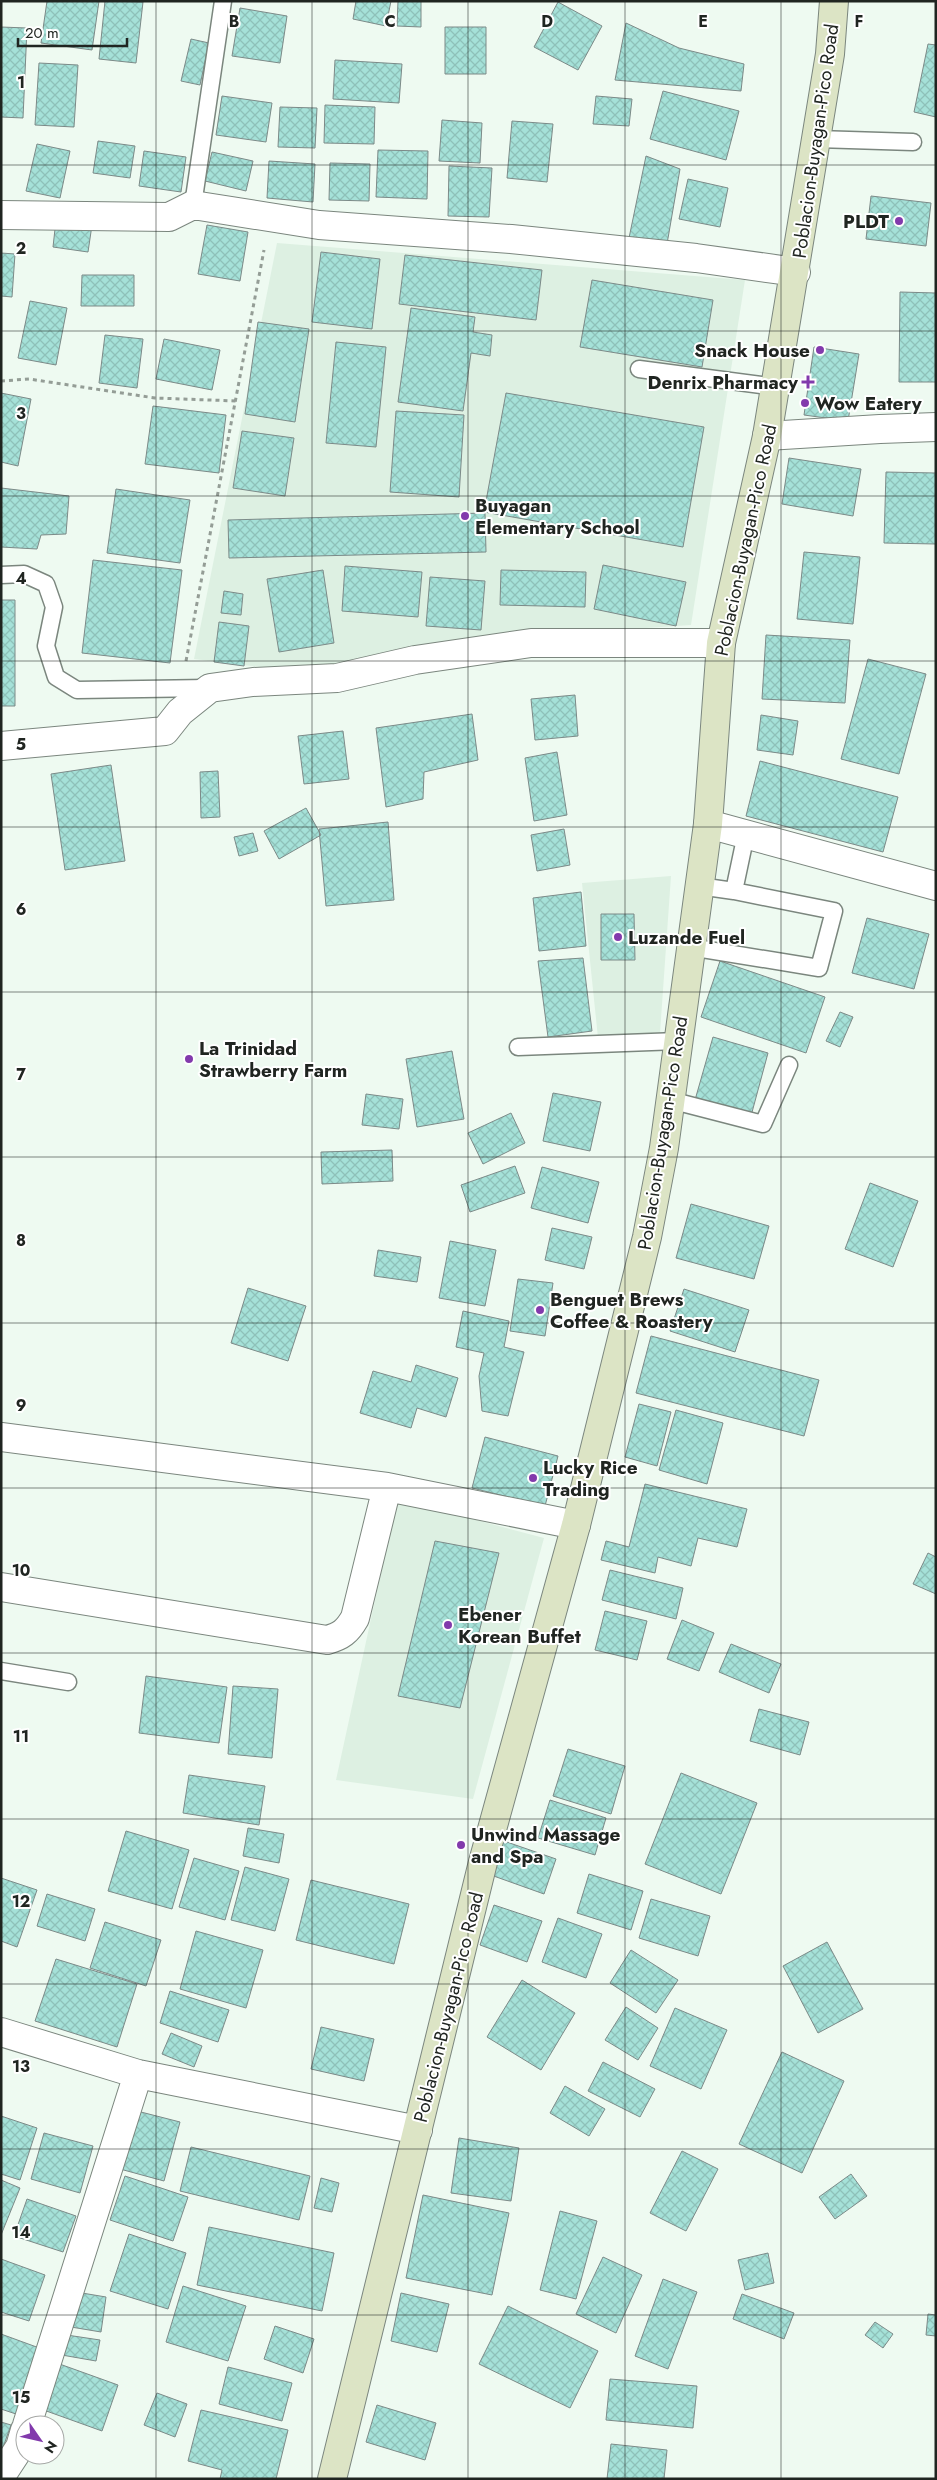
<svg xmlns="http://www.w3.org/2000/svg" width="937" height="2480" font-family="Jost,sans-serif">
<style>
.built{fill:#ddf0e2}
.building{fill:url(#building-cross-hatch);stroke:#7c8a88}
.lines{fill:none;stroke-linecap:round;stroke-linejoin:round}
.lane-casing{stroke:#7b867e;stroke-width:19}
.street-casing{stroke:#7b867e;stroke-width:30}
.secondary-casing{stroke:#7b867e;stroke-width:30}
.path{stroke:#949d96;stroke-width:3;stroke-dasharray:4 4;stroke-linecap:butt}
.lane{stroke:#fff;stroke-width:16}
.street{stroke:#fff;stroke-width:28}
.secondary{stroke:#dce4c5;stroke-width:28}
.grid{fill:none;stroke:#202521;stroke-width:1;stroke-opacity:0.55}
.poi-dot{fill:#823aac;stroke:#fff;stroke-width:2}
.labels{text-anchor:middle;stroke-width:4;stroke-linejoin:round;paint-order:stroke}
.street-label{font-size:19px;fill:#202521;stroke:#fff}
.poi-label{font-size:19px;font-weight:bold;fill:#202521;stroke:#fff;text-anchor:start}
.grid-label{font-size:16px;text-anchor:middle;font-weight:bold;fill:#202521;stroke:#fff;stroke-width:4;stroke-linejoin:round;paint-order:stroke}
</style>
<defs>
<pattern id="building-cross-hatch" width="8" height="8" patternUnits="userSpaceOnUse" patternTransform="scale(1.25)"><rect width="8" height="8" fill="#a5e1d8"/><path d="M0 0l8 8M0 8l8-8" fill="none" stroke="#8ec1b9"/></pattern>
</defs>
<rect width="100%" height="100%" fill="#eefaf1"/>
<path class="built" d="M277,243L745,280L691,625L528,636L292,671L194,659Z
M671,876L660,1033L598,1038L582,883Z
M397,1499L544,1538L473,1799L336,1780Z"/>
<path class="building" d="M47,1H99L92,50L41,43Z
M105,1L143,2L136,63L99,59Z
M356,1H391L386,26L353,19Z
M398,1H421V27L397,26Z
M558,2L602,26L578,70L534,47Z
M240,8L287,16L280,63L232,56Z
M626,23L679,48L744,64L741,91L615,80Z
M1,27L27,28L23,118L1,117Z
M445,27H486V74H445Z
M191,39L209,43L200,85L181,81Z
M928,44L936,45V117L914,112Z
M335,60L402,64L399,103L333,99Z
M39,63L78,65L74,127L35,125Z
M663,91L739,111L726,160L650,139Z
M222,96L272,103L266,142L216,135Z
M596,96L632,99L629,126L593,124Z
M325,105L375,107L374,144L324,143Z
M280,107L317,108L315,148L278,147Z
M442,120L482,123L480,163L439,161Z
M512,121L553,124L547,182L507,178Z
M98,141L135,146L130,178L93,173Z
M37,144L70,151L60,198L26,191Z
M378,150L428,151L427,199L376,197Z
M144,151L186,157L181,192L139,186Z
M212,152L253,161L246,191L205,181Z
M646,156L680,169L667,244L629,238Z
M269,161L315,164L313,202L267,198Z
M330,163L370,164L369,201L329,200Z
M449,166L492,168L489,217L448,216Z
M688,179L728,188L720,227L679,219Z
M871,196L931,203L926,246L866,239Z
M56,220L92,225L88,252L53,247Z
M207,225L248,232L240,281L198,274Z
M321,252L380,259L372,329L312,322Z
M1,253L15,254L12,297L1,296Z
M405,255L542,270L536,320L399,304Z
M82,275H134V306H81Z
M592,280L713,300L702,367L580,347Z
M900,292L936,293V382H899Z
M30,301L67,308L56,365L18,358Z
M411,308L475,317L473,332L492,335L490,356L471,353L463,411L398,402Z
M258,322L309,329L295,422L245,414Z
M105,335L143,339L137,388L99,383Z
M164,339L220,350L212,390L156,379Z
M336,342L386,347L376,447L326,443Z
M814,347L859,354L848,421L804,415Z
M1,393L31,399L18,466L1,462Z
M506,393L704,427L683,547L484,512Z
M153,406L226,415L219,473L145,464Z
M396,411L464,415L459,497L390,492Z
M242,431L294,438L285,496L233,488Z
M789,458L861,469L853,516L782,504Z
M886,472L936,473V544L884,543Z
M1,488L69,496L66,534L41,535L37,549L1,547Z
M116,489L190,500L180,563L107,553Z
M485,513L486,552L229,558L228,520Z
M804,552L860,557L853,624L797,619Z
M93,560L182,570L170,663L82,653Z
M603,565L686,582L676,626L594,609Z
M345,566L422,572L418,617L342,611Z
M323,570L334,643L279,652L267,579Z
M501,570L586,572L585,607L500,605Z
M430,577L485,581L481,630L426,626Z
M224,591L243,594L241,615L221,613Z
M1,600H15V706H1Z
M219,622L249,626L244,666L214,662Z
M766,635L850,640L845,703L762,699Z
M868,659L926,674L899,774L841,759Z
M575,695L578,736L535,740L531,699Z
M472,714L478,760L424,772L423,799L386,807L376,728Z
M761,715L798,721L793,755L757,750Z
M343,731L349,779L304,784L298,736Z
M557,752L567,815L534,821L525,758Z
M760,761L898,797L883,852L746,816Z
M111,765L125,861L65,870L51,774Z
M218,771L220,817L201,818L200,772Z
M306,808L321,835L279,859L264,831Z
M388,822L394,900L326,906L319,829Z
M564,829L570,865L537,871L531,835Z
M253,833L258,851L239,856L234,837Z
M581,892L586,946L539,951L533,898Z
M601,914H634L635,960H601Z
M867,918L929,934L914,989L852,973Z
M583,958L592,1031L548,1037L538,961Z
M720,961L825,997L806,1053L701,1017Z
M840,1012L853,1017L840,1047L826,1041Z
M713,1037L768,1053L751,1116L695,1100Z
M452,1051L464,1119L417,1127L406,1059Z
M553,1093L601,1102L590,1151L543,1141Z
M366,1094L403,1099L399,1129L362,1125Z
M511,1113L525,1143L483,1164L468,1133Z
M392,1150L393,1181L322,1184L321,1152Z
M515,1166L525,1193L470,1212L461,1185Z
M542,1167L599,1182L588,1223L531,1208Z
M870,1183L918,1201L893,1267L845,1249Z
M691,1204L769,1226L754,1279L676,1258Z
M552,1228L592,1237L584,1269L545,1260Z
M450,1241L496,1250L485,1306L439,1298Z
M378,1250L421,1257L417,1282L374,1276Z
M518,1279L553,1283L545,1336L510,1331Z
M248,1288L306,1306L288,1361L231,1343Z
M684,1289L749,1310L735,1352L670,1331Z
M463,1311L509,1321L504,1347L524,1352L508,1416L482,1411L479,1376L484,1353L456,1347Z
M651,1336L819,1380L804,1436L636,1393Z
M416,1365L458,1378L446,1417L417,1408L411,1428L360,1413L373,1371L411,1382Z
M639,1404L671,1412L657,1466L625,1457Z
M676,1410L723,1423L707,1484L659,1470Z
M485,1437L558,1456L545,1506L472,1488Z
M645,1484L747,1509L737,1547L698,1538L691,1566L658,1557L655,1573L601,1560L606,1541L629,1547Z
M435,1541L499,1553L460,1708L398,1696Z
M928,1553L936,1557V1594L913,1584Z
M610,1570L683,1588L676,1619L602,1600Z
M605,1611L647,1621L637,1660L595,1650Z
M682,1620L714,1633L699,1671L667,1659Z
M731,1644L781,1664L769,1693L719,1672Z
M146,1676L227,1687L219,1743L139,1733Z
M233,1686L278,1689L272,1758L228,1754Z
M759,1709L809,1722L800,1755L750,1741Z
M568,1749L625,1766L611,1814L553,1796Z
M681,1773L757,1803L721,1894L645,1864Z
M189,1775L265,1786L259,1825L183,1813Z
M550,1800L606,1818L595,1855L538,1838Z
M248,1828L284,1834L279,1863L243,1856Z
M126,1831L189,1850L172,1909L108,1891Z
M501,1840L556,1859L544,1894L488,1874Z
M194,1858L239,1871L225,1920L179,1907Z
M245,1867L289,1879L275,1931L231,1920Z
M589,1874L643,1891L631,1930L577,1913Z
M1,1878L37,1890L17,1947L1,1941Z
M311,1880L409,1904L394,1964L296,1940Z
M47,1894L95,1909L85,1941L37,1926Z
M651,1899L710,1916L698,1956L639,1938Z
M494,1905L542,1921L527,1962L480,1945Z
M558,1918L602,1934L586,1978L542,1962Z
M105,1922L161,1940L146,1986L90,1968Z
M196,1931L263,1950L246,2008L180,1989Z
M827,1942L863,2009L818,2033L783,1966Z
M631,1950L678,1980L656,2013L610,1983Z
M56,1959L137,1984L117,2047L35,2021Z
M522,1980L575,2013L541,2070L487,2037Z
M170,1991L229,2010L218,2042L160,2023Z
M626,2007L658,2028L638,2060L605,2040Z
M675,2008L727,2030L701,2089L650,2066Z
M321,2027L374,2039L364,2081L311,2069Z
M171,2033L202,2046L194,2067L162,2054Z
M782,2052L844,2081L802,2173L739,2144Z
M603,2062L655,2089L640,2117L588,2091Z
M565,2086L605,2109L589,2136L550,2113Z
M137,2111L180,2122L164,2181L120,2169Z
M1,2116L37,2128L20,2180L1,2174Z
M44,2133L93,2146L80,2193L31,2179Z
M459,2138L519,2148L511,2201L451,2193Z
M191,2147L310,2176L299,2220L180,2191Z
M682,2151L718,2169L686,2231L650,2213Z
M851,2174L867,2196L835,2219L819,2197Z
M125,2176L188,2197L173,2241L110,2220Z
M321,2178L339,2183L332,2212L314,2208Z
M1,2180L20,2188L1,2235Z
M423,2195L509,2213L492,2295L406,2278Z
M27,2199L76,2216L63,2252L14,2236Z
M560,2211L597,2221L576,2299L540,2290Z
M209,2227L334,2253L322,2311L197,2285Z
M129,2234L186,2253L168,2309L110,2291Z
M768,2253L774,2283L745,2290L738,2260Z
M603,2257L642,2275L616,2333L576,2314Z
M1,2259L45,2275L29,2321L1,2312Z
M663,2279L697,2292L668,2369L635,2356Z
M183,2286L246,2306L228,2361L166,2342Z
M76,2292L106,2297L101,2332L71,2327Z
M401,2293L449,2304L437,2352L391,2341Z
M742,2294L794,2313L784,2339L733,2319Z
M508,2306L598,2351L570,2408L479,2364Z
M928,2314L936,2315V2336L926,2335Z
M875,2322L893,2334L883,2348L865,2335Z
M275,2326L314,2339L303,2373L264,2359Z
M1,2334L42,2349L19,2415L1,2409Z
M60,2334L100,2340L96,2361L56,2354Z
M54,2362L118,2385L102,2431L38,2408Z
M228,2367L292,2383L282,2421L219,2404Z
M610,2379L697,2386L693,2428L606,2420Z
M157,2393L187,2404L175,2437L144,2425Z
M377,2405L436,2423L425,2460L366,2442Z
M201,2410L288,2430L276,2479H220L222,2470L188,2461Z
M1,2422L11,2425L1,2453Z
M611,2444L667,2450L664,2479H607Z"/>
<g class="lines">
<g class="lane-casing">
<path id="lane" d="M817,139L913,142
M193,205L223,1
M639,369L776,387
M1,575L24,574L46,584L54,607L46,646L56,677L77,690L208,688
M699,886L734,891
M690,947L819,968L834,911L734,891L746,834
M518,1047L678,1041
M670,1100L763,1124L789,1065
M1,1671L68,1682"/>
</g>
<g class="street-casing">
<path id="street" d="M1,215L169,217L193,205L319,225L511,239L696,258L796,272
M767,436L880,429L936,427
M1,746L165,731L180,712L210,688L253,682L337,678L415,660L531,643H721
M708,824L936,886
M1,1437L387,1487L576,1525
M1,1587L327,1640C341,1636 347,1632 355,1618L387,1487
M1,2032L138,2074L418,2130
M27,2425L138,2074
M1,2476L20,2447L25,2430"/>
</g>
<g class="secondary-casing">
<path id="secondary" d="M332,2479L483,1862L576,1525L647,1237L664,1148L708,824L721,643L767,436L830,54L834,1"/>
</g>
<path class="path" d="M1,381L29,379L155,398L237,401
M186,661L264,250"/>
<use href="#lane" class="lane"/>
<use href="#street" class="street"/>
<use href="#secondary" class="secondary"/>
</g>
<path class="grid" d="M156,1V2479M312,1V2479M468,1V2479M625,1V2479M781,1V2479M1,165H936M1,331H936M1,496H936M1,661H936M1,827H936M1,992H936M1,1157H936M1,1323H936M1,1488H936M1,1653H936M1,1819H936M1,1984H936M1,2149H936M1,2315H936"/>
<g class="poi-dot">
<circle cx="899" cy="221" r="5"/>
<circle cx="820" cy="350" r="5"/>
<path d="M805.5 374.5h5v5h5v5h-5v5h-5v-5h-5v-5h5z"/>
<circle cx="805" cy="403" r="5"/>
<circle cx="465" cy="516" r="5"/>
<circle cx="618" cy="937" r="5"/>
<circle cx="189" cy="1059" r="5"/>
<circle cx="540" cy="1310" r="5"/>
<circle cx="533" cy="1478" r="5"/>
<circle cx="448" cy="1625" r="5"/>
<circle cx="461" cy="1845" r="5"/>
</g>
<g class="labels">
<g class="street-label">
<text transform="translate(815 141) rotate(-82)" y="7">Poblacion-Buyagan-Pico Road</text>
<text transform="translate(745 540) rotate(-78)" y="7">Poblacion-Buyagan-Pico Road</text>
<text transform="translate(662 1133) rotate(-81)" y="7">Poblacion-Buyagan-Pico Road</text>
<text transform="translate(448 2007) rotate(-76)" y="7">Poblacion-Buyagan-Pico Road</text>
</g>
<g class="poi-label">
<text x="889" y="228" text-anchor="end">PLDT</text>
<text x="810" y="357" text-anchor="end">Snack House</text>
<text x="798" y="389" text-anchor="end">Denrix Pharmacy</text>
<text x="815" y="410">Wow Eatery</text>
<text x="475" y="512">Buyagan<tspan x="475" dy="22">Elementary School</tspan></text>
<text x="628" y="944">Luzande Fuel</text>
<text x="199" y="1055">La Trinidad<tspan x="199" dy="22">Strawberry Farm</tspan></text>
<text x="550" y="1306">Benguet Brews<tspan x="550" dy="22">Coffee &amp; Roastery</tspan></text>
<text x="543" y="1474">Lucky Rice<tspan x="543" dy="22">Trading</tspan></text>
<text x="458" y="1621">Ebener<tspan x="458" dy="22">Korean Buffet</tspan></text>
<text x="471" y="1841">Unwind Massage<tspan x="471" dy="22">and Spa</tspan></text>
</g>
</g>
<g class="grid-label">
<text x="234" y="27">B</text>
<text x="390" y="27">C</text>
<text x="547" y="27">D</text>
<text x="703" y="27">E</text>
<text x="859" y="27">F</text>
<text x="21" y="88">1</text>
<text x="21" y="254">2</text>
<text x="21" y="419">3</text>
<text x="21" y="584">4</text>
<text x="21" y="750">5</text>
<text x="21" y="915">6</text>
<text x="21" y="1080">7</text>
<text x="21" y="1246">8</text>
<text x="21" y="1411">9</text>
<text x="21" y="1576">10</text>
<text x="21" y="1742">11</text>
<text x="21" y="1907">12</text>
<text x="21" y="2072">13</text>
<text x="21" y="2238">14</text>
<text x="21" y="2403">15</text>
</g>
<rect width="937" height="2480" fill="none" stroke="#202521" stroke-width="5"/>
<g transform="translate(40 2440) rotate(124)"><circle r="24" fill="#ffffff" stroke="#a6a8a6"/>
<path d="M0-4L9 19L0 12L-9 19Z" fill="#823aac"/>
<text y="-8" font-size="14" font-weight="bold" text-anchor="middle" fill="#202521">N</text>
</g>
<path d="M18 38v8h109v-8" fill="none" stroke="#202521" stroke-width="2.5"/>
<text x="25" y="38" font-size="15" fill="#202521" stroke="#ffffff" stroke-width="4" paint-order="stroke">20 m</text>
</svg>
